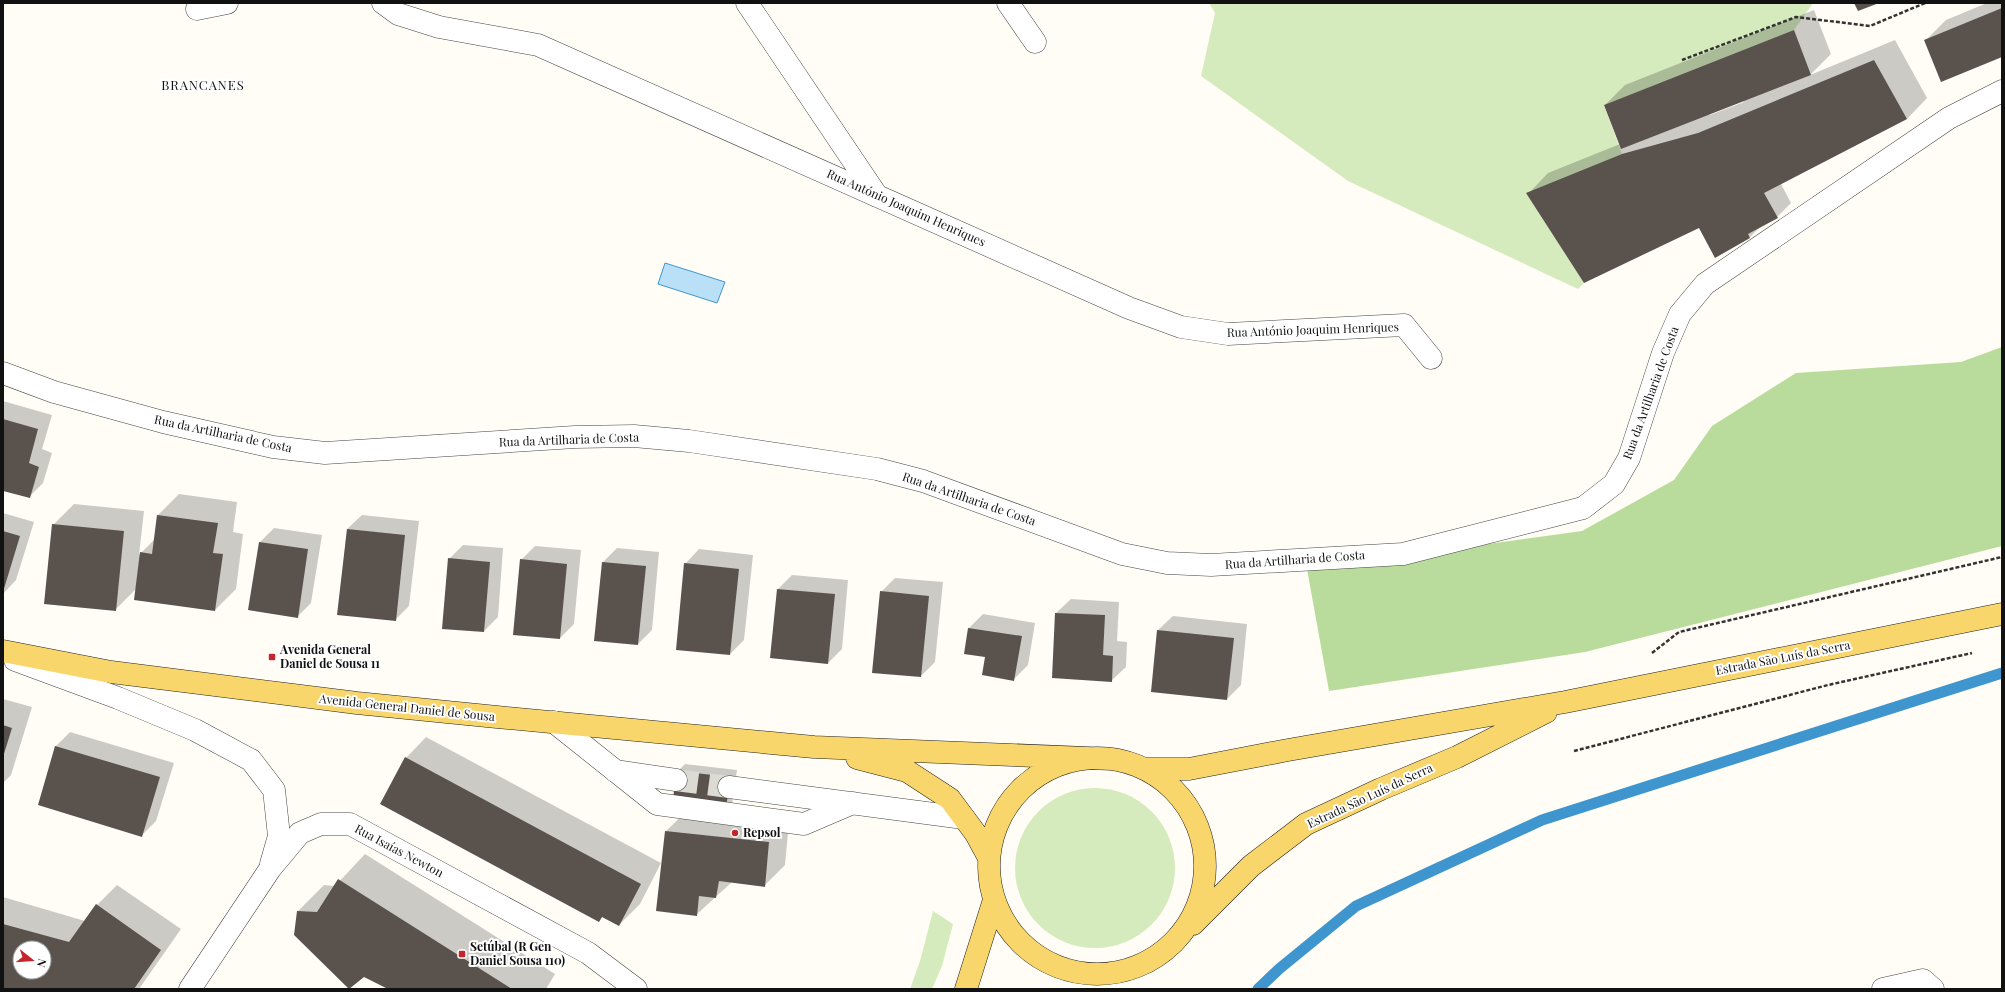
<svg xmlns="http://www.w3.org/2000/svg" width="2005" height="992" font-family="'Playfair Display',serif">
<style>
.green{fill:#d5ebbd}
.forest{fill:#b9dc9c}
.water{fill:#b9e0f7;stroke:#3f96cf}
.shadow{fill:#0003;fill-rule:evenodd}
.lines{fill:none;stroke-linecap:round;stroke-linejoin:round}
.stream{stroke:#3f96cf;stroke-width:11}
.building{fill:#5a524d;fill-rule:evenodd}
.minor-tunnel{stroke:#dbdad3;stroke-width:22;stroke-dasharray:22 11;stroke-linecap:butt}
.minor-casing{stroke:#444;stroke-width:23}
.major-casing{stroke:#222;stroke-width:23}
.path{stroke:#333;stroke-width:2.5;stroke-dasharray:4 2;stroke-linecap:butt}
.minor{stroke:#fff;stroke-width:22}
.major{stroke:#f9d66b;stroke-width:22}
.poi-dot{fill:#c4262e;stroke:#fff;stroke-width:1.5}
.labels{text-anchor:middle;stroke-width:4;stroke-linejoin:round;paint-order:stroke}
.street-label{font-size:12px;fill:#111;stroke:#fff}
.poi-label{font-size:12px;font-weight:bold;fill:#111;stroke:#fff;text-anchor:start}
.neighbourhood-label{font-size:13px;letter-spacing:1px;fill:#111;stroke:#fff}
</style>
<rect width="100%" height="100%" fill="#fffdf5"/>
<path class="green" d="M1209,3H1813L1794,30L1604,105L1622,154L1527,194L1584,283L1578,289L1348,181L1201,76L1215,13Z
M1015 868a80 80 0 1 1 160 0a80 80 0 1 1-160 0Z
M933,911L953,924L942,966L932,989H910L920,961Z"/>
<path class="forest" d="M2002,347V546L1585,652L1329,691L1307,569L1582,531L1674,480L1712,426L1796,373L1961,362Z"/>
<path class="water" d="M665,263L725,282L717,303L658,284Z"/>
<path class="shadow" d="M1987,3H2002V56L1926,40L1946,20Z
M1814,10L1831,54L1810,75L1895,40L1927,98L1907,119L1781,184L1791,203L1777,217L1762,225L1750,237L1715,256L1700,228L1528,194L1548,173L1620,144L1605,105L1625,85ZM1743,101L1744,102L1710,115L1709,114Z
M3,401L52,415L42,449L52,453L43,483L29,497L3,490Z
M179,494L237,502L233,532L243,534L236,589L215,610L137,588L115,610L53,525L74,504L144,511L139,555L155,539L158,515Z
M3,513L34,522L16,580L3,594Z
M362,515L419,521L409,606L395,620L338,614L347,529Z
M274,528L322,535L311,603L297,617L249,610L260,542Z
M463,545L503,548L498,617L484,631L449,559Z
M535,546L581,550L574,624L560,638L521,560Z
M617,548L659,552L652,630L638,644L603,562Z
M699,549L753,555L744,640L730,654L685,564Z
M792,575L848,580L842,649L828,663L771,658L778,589Z
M895,578L943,582L935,662L921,676L881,592Z
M1071,599L1119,602L1117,641L1127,642L1126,667L1111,681L1056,613Z
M983,614L1035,623L1028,665L1014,679L987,656L965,653L969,628Z
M1173,616L1247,624L1241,685L1227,699L1158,630Z
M3,699L32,707L11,775L3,783Z
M70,732L174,763L156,821L142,835L39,804L56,746Z
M426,737L661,863L640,904L619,925L603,916L599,920L406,758Z
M685,764L737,770L732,805L725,812L678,771Z
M687,811L789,822L785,865L764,886L732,882L696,915L666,831Z
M365,854L555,974L546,989H390L298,911L324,885L335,886Z
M117,885L181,929L139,989H3V897L85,921L97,905ZM20,948H44V972H20Z"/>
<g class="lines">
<path class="stream" d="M1258,989L1279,969L1356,906L1542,820L2002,673"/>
</g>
<path class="building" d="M1854,3H1879L1858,11Z
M2002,8V57L1941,82L1924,40Z
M1794,30L1811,75L1621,149L1604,105Z
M1874,60L1907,119L1764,193L1778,218L1748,234L1750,238L1715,258L1699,228L1584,283L1526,193L1622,154L1698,133Z
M3,419L38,429L29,463L39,467L30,498L3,491Z
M157,515L218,523L213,553L223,554L215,611L134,600L140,552L152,554Z
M52,524L124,531L116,611L44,604Z
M347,529L405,535L396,621L337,615Z
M3,531L20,536L3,592Z
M259,542L308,549L298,618L248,610Z
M448,558L490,562L484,632L442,629Z
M520,559L567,564L560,639L513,635Z
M602,562L646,566L638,645L594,641Z
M684,563L739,569L730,655L676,650Z
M777,589L835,594L828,664L770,658Z
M880,591L929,596L921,677L872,673Z
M1055,613L1105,615L1103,655L1113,656L1112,682L1052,678Z
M968,628L1022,636L1014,681L982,675L985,657L964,654Z
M1157,630L1234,638L1227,700L1151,692Z
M3,725L12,728L3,757Z
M55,746L160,777L142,837L38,805Z
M405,757L641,884L619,926L602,917L599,922L380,804Z
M677,771L731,777L725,813L672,805Z
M665,831L769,842L765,887L719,881L716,898L699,896L697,916L656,911Z
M338,879L512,989H388L364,977L349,989L294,935L297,911L317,912Z
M96,904L161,950L134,989H3V924L69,942ZM20,948H44V972H20Z"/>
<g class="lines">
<path class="minor-tunnel" d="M676,780L729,787"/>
<g class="minor-casing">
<path id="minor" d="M383,3L398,14L439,27L538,45L1129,308L1181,327L1228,334L1404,325L1431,358
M747,3L877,196
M1008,3L1035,42
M197,9L227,3
M3,373L54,392L163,422L273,447L325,453L575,437L634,436L689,441L877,469L923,481L1122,554L1167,563L1211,565L1403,554L1583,508L1614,484L1629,458L1663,353L1680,314L1705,284L1949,118L2002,91
M15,660L118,698L195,730L251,760L274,790L279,836L271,864
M554,722L657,804L804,824L853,803
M615,771L676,780
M729,787L964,818
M190,989L270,869L300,833L321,824H350L588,953L636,989
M1883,989L1923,980L1933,989"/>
</g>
<g class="major-casing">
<path id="major" d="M3,651L111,672L357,703L497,717L814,747L1112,759
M857,758L907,771L950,799L976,834L989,858
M989 866a108 108 0 1 1 216 0a108 108 0 1 1-216 0Z
M1145,769H1189L1288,750L1565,702L2002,614
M1193,924L1251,866L1306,824L1381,789L1457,757L1546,712
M966,989L994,900"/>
</g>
<path class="path" d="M1682,60L1796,17L1870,26L1925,3
M1652,653L1679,632L2002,557
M1574,751L1828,685L1972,653"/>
<use href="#minor" class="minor"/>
<use href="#major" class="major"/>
</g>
<g class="poi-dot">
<rect x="268" y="653" width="8" height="8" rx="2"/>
<circle cx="735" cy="833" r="4"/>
<rect x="458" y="950" width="8" height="8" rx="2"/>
</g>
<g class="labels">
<g class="street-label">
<text transform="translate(906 208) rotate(24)" y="4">Rua António Joaquim Henriques</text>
<text transform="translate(1313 330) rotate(-2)" y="4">Rua António Joaquim Henriques</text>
<text transform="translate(1651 393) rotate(-70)" y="4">Rua da Artilharia de Costa</text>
<text transform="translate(223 434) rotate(12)" y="4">Rua da Artilharia de Costa</text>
<text transform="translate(569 440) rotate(-2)" y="4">Rua da Artilharia de Costa</text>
<text transform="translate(969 499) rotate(19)" y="4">Rua da Artilharia de Costa</text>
<text transform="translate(1295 560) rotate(-4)" y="4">Rua da Artilharia de Costa</text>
<text transform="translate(1783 658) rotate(-11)" y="4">Estrada São Luís da Serra</text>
<text transform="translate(407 708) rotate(6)" y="4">Avenida General Daniel de Sousa</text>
<text transform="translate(1370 796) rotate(-25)" y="4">Estrada São Luís da Serra</text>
<text transform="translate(399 851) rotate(28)" y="4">Rua Isaías Newton</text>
</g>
<g class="poi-label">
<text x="280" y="654">Avenida General<tspan x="280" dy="14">Daniel de Sousa 11</tspan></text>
<text x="743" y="837">Repsol</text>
<text x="470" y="951">Setúbal (R Gen<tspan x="470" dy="14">Daniel Sousa 110)</tspan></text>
</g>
<g class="neighbourhood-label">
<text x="203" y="90">BRANCANES</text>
</g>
</g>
<rect width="2005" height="992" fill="none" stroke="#111111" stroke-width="8"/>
<g transform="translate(32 960) rotate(107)"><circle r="19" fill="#ffffff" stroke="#a0a0a0"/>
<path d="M0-3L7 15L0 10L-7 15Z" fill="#c4262e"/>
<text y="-6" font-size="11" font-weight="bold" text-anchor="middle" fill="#111111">N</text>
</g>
</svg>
